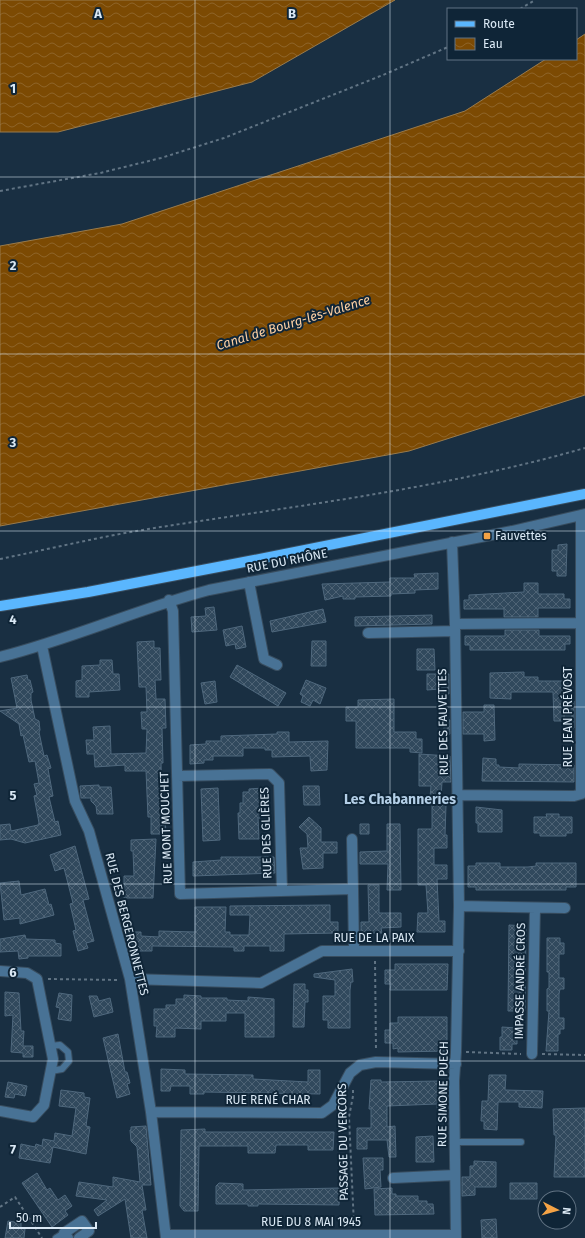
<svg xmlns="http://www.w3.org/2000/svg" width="585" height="1238" font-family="'Fira Sans',sans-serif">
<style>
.water{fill:url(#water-waves);stroke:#987a4c}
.building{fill:url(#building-cross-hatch);stroke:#4f687d}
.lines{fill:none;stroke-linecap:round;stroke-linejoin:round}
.lane-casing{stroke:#384d5f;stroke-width:8}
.street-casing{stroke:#384d5f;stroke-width:12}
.primary-casing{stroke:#384d5f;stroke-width:12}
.path{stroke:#617484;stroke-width:2;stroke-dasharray:3 3;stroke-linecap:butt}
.lane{stroke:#487295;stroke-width:6}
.street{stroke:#487295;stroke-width:10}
.primary{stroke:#5ab6fe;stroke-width:10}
.grid{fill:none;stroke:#dbe9f5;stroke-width:1;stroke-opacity:0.55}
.poi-dot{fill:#f4a345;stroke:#0f2537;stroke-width:1.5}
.labels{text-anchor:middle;stroke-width:4;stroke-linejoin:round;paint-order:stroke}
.poi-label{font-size:12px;fill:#dbe9f5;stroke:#0f2537;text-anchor:start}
.street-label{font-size:12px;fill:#dbe9f5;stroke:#0f2537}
.water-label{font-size:13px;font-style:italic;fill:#fccfa2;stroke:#0f2537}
.quarter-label{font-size:14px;font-weight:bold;fill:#b4cfe7;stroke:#0f2537}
.grid-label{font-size:13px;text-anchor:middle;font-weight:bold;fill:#dbe9f5;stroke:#0f2537;stroke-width:4;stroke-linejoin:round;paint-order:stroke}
</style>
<defs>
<pattern id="water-waves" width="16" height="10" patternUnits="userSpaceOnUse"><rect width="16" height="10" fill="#7c4a03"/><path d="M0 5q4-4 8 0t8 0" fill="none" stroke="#8e6428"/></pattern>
<pattern id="building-cross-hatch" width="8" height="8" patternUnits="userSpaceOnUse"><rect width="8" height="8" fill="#31495d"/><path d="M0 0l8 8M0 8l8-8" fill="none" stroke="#4e6375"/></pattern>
</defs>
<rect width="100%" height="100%" fill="#192f42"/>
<path class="water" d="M0,0H395L252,82L58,132H0Z
M585,34V395L409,451L0,526V246L122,224L465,111L546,59H576V40Z"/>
<path class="building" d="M567,544L566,576H557V571H552V550H558V545Z
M438,573V589L415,590V593L391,594V596L355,597V599H343V596L325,600L322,584L390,582V578H415L414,574Z
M524,583H538V594H564V599H570V608H538V617H504V609H464V600H469V595L524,592Z
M214,607L217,630L192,632L191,617L206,616L205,608Z
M323,609L326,622L272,632L270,621Z
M432,615V624L355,626V617Z
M242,626L246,647L236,649L235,644L226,646L223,630Z
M505,630H539V636H570V644H565V650H470V645H465V636H505Z
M154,641V648H160L161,680H155L156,699H165L166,728H162L163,763H161L162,808L163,817H165L166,834H151V817H148L146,771H125V765L95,767L94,754H87L86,740H94L93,727L110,726L111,754L146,753L147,729H142L141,712H147L146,687H139L137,642Z
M312,641H326V666H311Z
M417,649H434L435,670H417Z
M100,660H112L113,674H119L120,690L89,692V697H76V681L82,680V666L100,665Z
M237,665L286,693L278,706L230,677Z
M524,672V677H538V681H568V701H574V728H568L567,721H554L553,692H511V699L490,698V673Z
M427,674H449V694H439V689L427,690Z
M27,675L28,680H30L33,692L31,693V700L35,719L39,721L40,730L39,732L44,756L47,755L51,768L48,769L53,796L49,797L55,822L58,821L61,835L25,843L11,839L0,840V825L10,824L11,831L38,825L39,823L34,796L37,795L34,784L39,783L35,761L29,762L23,735L21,736L19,724L0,711L17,708L11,678Z
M306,680L326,688L320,704L313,700L310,706L301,702L303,696L300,694Z
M215,681L217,702L205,704L201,683Z
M394,699V732H416V739H422V753L410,752V748H356V721H346V707H358V700Z
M484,705H494L495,740L484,741V734H463V712H484Z
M444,720H450V734H444Z
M277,732H289V742L328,741L327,770L311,771L310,756L272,757V750H265V748H243V756H213V760H204V763L190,764V745L206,744V741H221V736L277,734Z
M419,754L450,756L451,782H442L441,798L430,797L431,786H419Z
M483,758L496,759V765H499V767L519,768V764L574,765V782L482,781Z
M99,785V787H111L113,814H97L96,806L91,801V798H81L80,786Z
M303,786H319L320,805H304Z
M218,788L220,840L203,841L201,789Z
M263,788L264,812H260V818H258L259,839H239L238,813H240V803H243V792H249V789Z
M432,803H442V805H446L445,835H447V848H434V865H447V879H437L439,921H445V932H417L418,913H428L426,885H418V829H432Z
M476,807L502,810V832H478V823H476Z
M546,814H559V817H572V833H566V836H540V833H534V817H547Z
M309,817L321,828V842H337V853H323V868L303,869L300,848H308L307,834L299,827Z
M360,824H369V834H360Z
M387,824H400L401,890H387L388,864H360V852L387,851Z
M156,839L153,898H124V876H134L133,851H131V840Z
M75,846L89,899L83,900L94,941L86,943L88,948L78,951L73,931L76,930L70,904L73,903L64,868L55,871L50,855Z
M221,857H274L275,873L193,876V862L221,860Z
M476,863H500V867H528L536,866V863H576V887H566V890H476V887H468V866H476Z
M19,881L21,895L45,889L49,905L51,904L54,915L20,924V918L4,920L0,883Z
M368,885H379V913H401V927L381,928L382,933H361V922H369Z
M330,905V922H338V933L284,934V951H270V946H244V951H234V947L152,946V951H132V941H126L125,937V932H141V936L159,937V931L195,932V907H226L225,932H230V935H249L250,915H230V906Z
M509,925L526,926L525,1011H508Z
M25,935L26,939L55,940V943L61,944V956H28V958L19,959L18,951L0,952V939Z
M547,938H560V943H564V954H559V978H564V989H560L559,994V1018H564V1029H560V1034H558V1051H546L549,1011H547V989L549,988V972H547Z
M395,964H448L447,990H390L391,984H385V970H395Z
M352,969L353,982H351L350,990V1028H328V1020H323V996H335V980L314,977V974Z
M294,984H305V990H308V1002H305L304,1027H293Z
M5,992L19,993L21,1031H24L23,1046H33V1057H23V1053L11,1052L13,1015L5,1016Z
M59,993L72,995L71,1021L58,1019L60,1008L56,1007Z
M184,995L201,996V998H227V1000L248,1001V997L274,999V1037H245V1013H226V1021H201V1029L175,1028V1037H156L157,1026H154V1009H166V1005H176V999H184Z
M89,996H97L99,1001L110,998L113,1012L94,1017Z
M398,1017H447V1051L398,1052V1048L393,1049V1043H385V1030H390V1023H398Z
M502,1027L517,1028V1044H512V1050H500V1037H502Z
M118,1034L125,1072H127L130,1083L127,1084L130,1094L117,1098L103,1038Z
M161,1069L185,1070V1074L253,1075V1079L308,1082V1070H320V1094L204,1092V1094H190V1086H171L170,1091H161Z
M489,1075H506L505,1090L543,1091L542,1108L519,1107V1102H498L497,1130L484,1129V1121H481L482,1101H488Z
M371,1080H381V1082L439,1081V1091L446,1090V1120H438L437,1104L387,1106V1127L395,1126L396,1157H389L387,1140H367V1149H357V1128H371V1109H369Z
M8,1082L27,1086L25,1096L15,1094L14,1098L5,1097Z
M61,1090L84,1093V1097L90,1098L86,1126L90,1127L86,1154L53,1147L50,1163L19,1158L21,1144L35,1147L36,1144L42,1146L43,1139L54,1141L55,1133L72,1136L76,1108L59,1106Z
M585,1108V1177H554L556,1135H554L553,1109Z
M146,1126L151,1185H142L146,1210H142L147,1238H131L125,1199L98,1216L94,1210L107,1200L76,1196L79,1182L113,1187V1177L140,1182L137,1147L131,1141L130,1130H131V1127Z
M205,1129V1132H334L333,1150H308V1145H276L275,1153H248V1146H199L198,1211H184L180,1206L181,1130Z
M433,1136L434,1162H416V1137Z
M363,1158H383V1170H380L381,1187L365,1189Z
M474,1161L496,1162V1187H475V1195L462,1196V1177H470V1166H474Z
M37,1173L47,1190L50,1188L58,1200L65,1195L72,1206L65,1211L68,1215L52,1227L22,1183Z
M219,1183L243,1184V1190L340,1188L339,1205L258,1204V1206H248V1204H216V1186Z
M510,1183H537V1199H510Z
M392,1188V1194H396V1196H418V1201H427V1204H433L434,1214L375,1215L374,1189Z
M496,1219L497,1238H482L481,1220Z
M8,1221L21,1223V1228L25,1229L24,1238H5Z"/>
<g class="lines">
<g class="lane-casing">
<path id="lane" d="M50,1046L60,1045L68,1052L69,1061L62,1069L51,1071
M455,1142H521
M56,1238L64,1233"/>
</g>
<g class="street-casing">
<path id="street" d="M452,542L455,624L459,906L456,1052L454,1081L456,1238
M249,582L264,659L277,665
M169,600L173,611L180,894L353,889L354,950
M455,624L581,623
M368,633L455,631
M42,646L75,801L89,831L130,979L151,1112L166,1238
M0,657C71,639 138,609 209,590L512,531L585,514
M177,776L270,774L279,783L282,891
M457,795L574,796L581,794V515
M352,839L353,889
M459,906L565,908
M0,971L27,973L37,979L53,1059L44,1105L33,1117L0,1111
M130,979L261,983L322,951H459
M532,1054L535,908
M151,1112L322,1113L333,1105L350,1073L360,1065L376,1062L456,1064
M393,1178L455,1175
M166,1235H456
M68,1238L64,1233L82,1221L89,1231L79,1238"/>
</g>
<g class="primary-casing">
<path id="primary" d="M0,606L88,592L244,562L585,494"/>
</g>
<path class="path" d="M520,9L535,0
M0,191L100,173L161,158L224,138L383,75L448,47
M0,559C49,549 99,537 148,529C294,506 443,489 585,448
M375,961L376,1051
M48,979L120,980
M466,1052L521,1054
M542,1054L585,1055
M353,1090V1096L349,1117L354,1225
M0,1207L15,1197L42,1238"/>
<use href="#lane" class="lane"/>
<use href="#street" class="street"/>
<use href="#primary" class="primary"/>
</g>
<path class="grid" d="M195,0V1238M390,0V1238M0,177H585M0,354H585M0,531H585M0,707H585M0,884H585M0,1061H585"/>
<rect class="poi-dot" x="483" y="532" width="8" height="8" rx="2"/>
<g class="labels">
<g class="poi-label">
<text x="495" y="540">Fauvettes</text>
</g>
<g class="street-label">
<text transform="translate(287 561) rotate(-11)" y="4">RUE DU RHÔNE</text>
<text transform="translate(568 717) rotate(-90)" y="4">RUE JEAN PRÉVOST</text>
<text transform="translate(443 722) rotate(-91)" y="4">RUE DES FAUVETTES</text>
<text transform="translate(166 828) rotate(-92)" y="4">RUE MONT MOUCHET</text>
<text transform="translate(266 833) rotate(-92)" y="4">RUE DES GLIÈRES</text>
<text transform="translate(127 924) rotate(76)" y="4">RUE DES BERGERONNETTES</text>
<text x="374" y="942">RUE DE LA PAIX</text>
<text transform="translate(520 981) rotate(-89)" y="4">IMPASSE ANDRÉ CROS</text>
<text transform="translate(443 1094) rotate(-89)" y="4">RUE SIMONE PUECH</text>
<text x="268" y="1104">RUE RENÉ CHAR</text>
<text transform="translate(343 1142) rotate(-91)" y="4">PASSAGE DU VERCORS</text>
<text x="311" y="1226">RUE DU 8 MAI 1945</text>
</g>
<g class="water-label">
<text transform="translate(293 322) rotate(-17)" y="5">Canal de Bourg-lès-Valence</text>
</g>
<g class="quarter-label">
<text x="400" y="804">Les Chabanneries</text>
</g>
</g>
<g class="grid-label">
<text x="98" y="18">A</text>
<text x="292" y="18">B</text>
<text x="13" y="93">1</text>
<text x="13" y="270">2</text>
<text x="13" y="447">3</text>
<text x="13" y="624">4</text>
<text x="13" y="800">5</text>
<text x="13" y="977">6</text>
<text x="13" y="1154">7</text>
</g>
<rect x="447" y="8" width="130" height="52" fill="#0f2537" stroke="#617383"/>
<rect x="455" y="21" width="20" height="6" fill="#5ab6fe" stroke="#617383"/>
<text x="483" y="28" font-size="12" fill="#dbe9f5">Route</text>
<rect x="455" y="38" width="20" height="12" fill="url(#water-waves)" stroke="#617383"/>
<text x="483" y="48" font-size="12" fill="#dbe9f5">Eau</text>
<g transform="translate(557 1210) rotate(96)"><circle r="19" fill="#0f2537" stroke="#617383"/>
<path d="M0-3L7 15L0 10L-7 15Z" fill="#f4a345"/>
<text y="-6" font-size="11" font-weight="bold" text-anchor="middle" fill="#dbe9f5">N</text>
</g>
<path d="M10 1222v6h86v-6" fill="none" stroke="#dbe9f5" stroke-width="2"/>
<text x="16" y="1222" font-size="12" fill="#dbe9f5" stroke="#0f2537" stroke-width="3" paint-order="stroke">50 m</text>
</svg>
